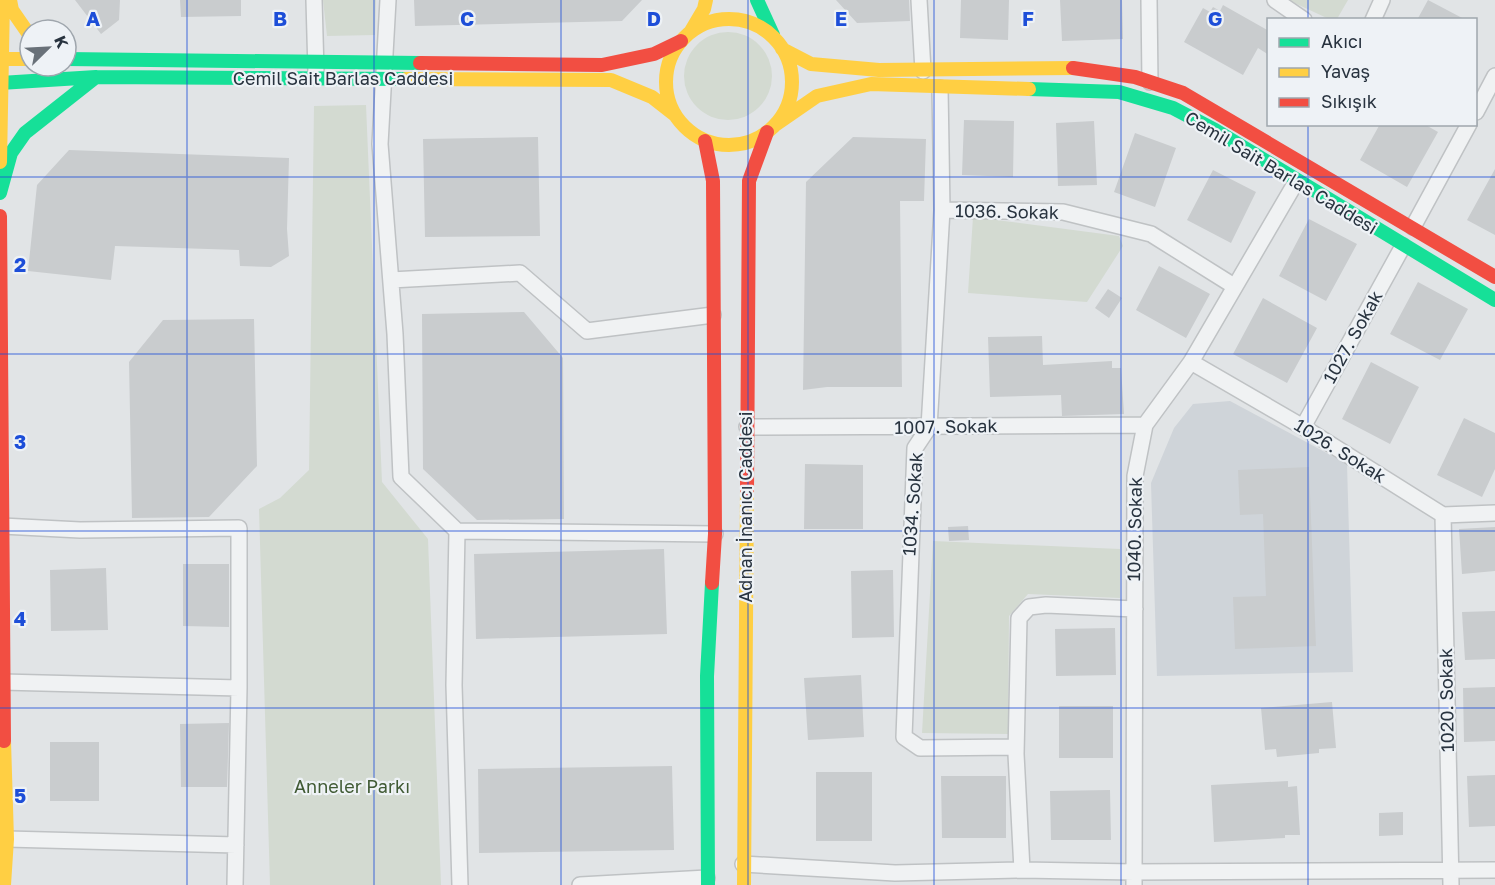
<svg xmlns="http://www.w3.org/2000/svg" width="1495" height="885" font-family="'Golos Text',sans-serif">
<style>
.built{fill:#cfd4d9}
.green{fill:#d3dad1}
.building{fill:#c9ccce}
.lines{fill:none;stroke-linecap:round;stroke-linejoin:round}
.street-casing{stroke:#bfc2c4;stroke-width:18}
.street{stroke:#f0f2f3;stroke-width:15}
.fast{stroke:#16e098;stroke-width:14}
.slow{stroke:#ffcf43;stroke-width:14}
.jam{stroke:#f24e42;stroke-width:14}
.grid{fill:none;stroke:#1d4ed8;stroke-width:1.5;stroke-opacity:0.55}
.labels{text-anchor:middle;stroke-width:4.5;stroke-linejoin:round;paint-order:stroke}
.street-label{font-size:18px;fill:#28333f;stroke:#eef2f6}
.park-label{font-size:18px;fill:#415b35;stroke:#eef2f6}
.grid-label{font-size:20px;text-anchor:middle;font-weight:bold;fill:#1d4ed8;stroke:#eef2f6;stroke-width:4.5;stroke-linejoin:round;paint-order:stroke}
</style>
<rect width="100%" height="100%" fill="#e1e4e6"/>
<path class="built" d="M1230,401L1347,464L1353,672L1157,676L1151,483L1174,428L1193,404Z"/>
<path class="green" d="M323,0H376L375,35L327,36Z
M1288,0H1348L1337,19H1329Z
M684 76a44 44 0 1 1 88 0a44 44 0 1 1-88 0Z
M366,105L382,482L428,539L441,885H270L259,509L280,498L309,470L314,106Z
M973,217L1119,236L1123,246L1087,302L968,293Z
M933,541L1120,549V598L1028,594L1009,616L1008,734L922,733Z"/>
<path class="building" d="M75,0H120L119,20L101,34Z
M180,0H241V16L181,17Z
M414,0H642L622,21L415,26Z
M836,0H909L910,21L857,23Z
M961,0H1009L1008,40L960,38Z
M1060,0H1122L1123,39L1062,41Z
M1428,0L1466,20H1417Z
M1223,5L1269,31V55L1258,48L1243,75L1184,42L1203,8L1210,12L1213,7L1220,11Z
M964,120L1014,121L1013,177L962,175Z
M1094,121L1097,185L1058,186L1056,123Z
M1380,124H1424L1438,132L1407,187L1360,160Z
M1135,133L1176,148L1155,207L1114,192Z
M538,137L540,236L425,237L423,139Z
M853,137L926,139L924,201H900L902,387H827L803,390L806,182Z
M69,150L289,158L287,229L289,256L271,267L240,266L239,250L115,246L111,280L28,271L37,185Z
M1495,169V235L1467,220Z
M1213,170L1256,192L1231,243L1187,220Z
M1309,219L1357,244L1326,301L1279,276Z
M1159,266L1210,294L1186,338L1136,310Z
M1418,282L1468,309L1440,360L1390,334Z
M1108,289L1122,298L1109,318L1095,308Z
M1263,298L1317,328L1287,383L1233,354Z
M524,312L563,358L564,519L477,520L423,469L422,314Z
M254,319L257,466L209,517L132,518L129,362L163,320Z
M1042,336L1043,365L1112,361V368H1121L1124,414L1062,416L1061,395L990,397L988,337Z
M1371,362L1419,387L1390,444L1342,419Z
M1464,418L1495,433V469L1482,497L1437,475Z
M805,464L863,465V529H804Z
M1309,467L1316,646L1235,649L1233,597L1266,596L1263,514L1240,515L1238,470Z
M968,526L969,540L949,541L948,527Z
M1495,527V571L1462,574L1459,529Z
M664,549L667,634L476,639L474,554Z
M183,564H229V627L183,626Z
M106,568L108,630L51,631L50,570Z
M893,570L894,637L852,638L851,571Z
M1495,611V659L1465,660L1462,612Z
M1115,628L1116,675L1056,676L1055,629Z
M861,675L864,737L808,740L804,678Z
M1495,687V741L1464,742L1463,688Z
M1332,702L1336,748L1319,749V753L1277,757L1276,749L1265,750L1261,708Z
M1059,706H1113V758H1059Z
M229,723L227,787H181L180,724Z
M50,742H99V801H50Z
M672,766L674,850L479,853L478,769Z
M816,772H872V841H816Z
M1495,775V826L1469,827L1467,776Z
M941,776H1006V838H942Z
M1288,781V787L1297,786L1300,835H1285V838L1214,842L1211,785Z
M1110,790L1111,840H1051L1050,791Z
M1403,812V835L1379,836V813Z"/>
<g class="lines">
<g class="street-casing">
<path id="street" d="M314,0L316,72
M388,0L380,144L395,334L401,477L457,531L715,534
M919,0L923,71
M1149,0L1150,82
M1275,0L1304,20
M1373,20L1382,0
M940,88L942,210L929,427L915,448L904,737L920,748L1016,747
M1476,112L1495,76
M942,210L1063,212L1151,234L1234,286
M1413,227L1469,124
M391,280L520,273L587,331L713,315
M1191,362L1303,427L1443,515L1495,513
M747,427L1145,425
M1303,427L1403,246
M1443,515L1451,885
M2,526L80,530L239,528V688L235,885
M457,531L454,685L460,885
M2,682L239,688
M7,839L236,845
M743,864L895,873L1022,870L1134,872L1495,870
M1022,870L1016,754L1019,618L1029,607L1046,605L1135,609
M580,885L707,878
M1134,885L1135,476L1145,425L1191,362L1296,182"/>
</g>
<use href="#street" class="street"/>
<path class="fast" d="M757,0L773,35
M66,59L420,63
M0,83L96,77L406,79
M1029,89L1119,92L1173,108L1215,130L1495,300
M0,193L11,153L25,133L96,77
M708,885L707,676L712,583"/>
<path class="slow" d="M10,0L12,10L30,36
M666 82a63 63 0 1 1 126 0a63 63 0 1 1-126 0Z
M691,31L704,9L706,0
M782,49L811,64L879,70L1073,68
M0,59H30
M406,79L611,80L652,97L675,115
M775,125L817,96L871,84L1029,89
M0,162L3,0
M4,741L7,839L4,885
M744,885L747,491"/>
<path class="jam" d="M420,63L602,65L654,54L681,41
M1073,68L1135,77L1183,93L1495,277
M705,141L713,181L715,534L712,583
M0,216L4,741
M747,491L749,181L767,132"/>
</g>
<path class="grid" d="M187,0V885M374,0V885M561,0V885M748,0V885M934,0V885M1121,0V885M1308,0V20M1308,124V885M0,177H1495M0,354H1495M0,531H1495M0,708H1495"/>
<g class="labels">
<g class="street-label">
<text x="343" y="85">Cemil Sait Barlas Caddesi</text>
<text transform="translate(1281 173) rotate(31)" y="6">Cemil Sait Barlas Caddesi</text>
<text transform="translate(1007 212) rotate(1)" y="6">1036. Sokak</text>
<text transform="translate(1353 337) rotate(-61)" y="6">1027. Sokak</text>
<text transform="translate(946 427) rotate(-1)" y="6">1007. Sokak</text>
<text transform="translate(1340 451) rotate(32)" y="6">1026. Sokak</text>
<text transform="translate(913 504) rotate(-86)" y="6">1034. Sokak</text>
<text transform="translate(746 507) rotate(-90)" y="6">Adnan İnanıcı Caddesi</text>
<text transform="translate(1135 529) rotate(-89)" y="6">1040. Sokak</text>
<text transform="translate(1447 700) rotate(-91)" y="6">1020. Sokak</text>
</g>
<g class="park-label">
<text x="352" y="793">Anneler Parkı</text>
</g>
</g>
<g class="grid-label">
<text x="93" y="26">A</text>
<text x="280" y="26">B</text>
<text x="467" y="26">C</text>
<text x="654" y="26">D</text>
<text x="841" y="26">E</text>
<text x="1028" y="26">F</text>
<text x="1215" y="26">G</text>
<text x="20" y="272">2</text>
<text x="20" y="449">3</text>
<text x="20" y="626">4</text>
<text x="20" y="803">5</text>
</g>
<rect x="1267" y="18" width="210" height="108" fill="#eef2f6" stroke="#9fa6ad" stroke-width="1.5"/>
<rect x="1279" y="38" width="30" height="9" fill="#16e098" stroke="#9fa6ad" stroke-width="1.5"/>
<text x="1321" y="48" font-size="18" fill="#28333f">Akıcı</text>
<rect x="1279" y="68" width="30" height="9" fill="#ffcf43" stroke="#9fa6ad" stroke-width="1.5"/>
<text x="1321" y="78" font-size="18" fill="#28333f">Yavaş</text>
<rect x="1279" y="98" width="30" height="9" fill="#f24e42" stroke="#9fa6ad" stroke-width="1.5"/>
<text x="1321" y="108" font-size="18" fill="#28333f">Sıkışık</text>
<g transform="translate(48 48) rotate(66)"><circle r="28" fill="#eef2f6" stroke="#9fa6ad" stroke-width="1.5"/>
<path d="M0-4.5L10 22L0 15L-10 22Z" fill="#697179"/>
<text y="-9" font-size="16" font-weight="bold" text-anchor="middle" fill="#28333f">K</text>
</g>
</svg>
